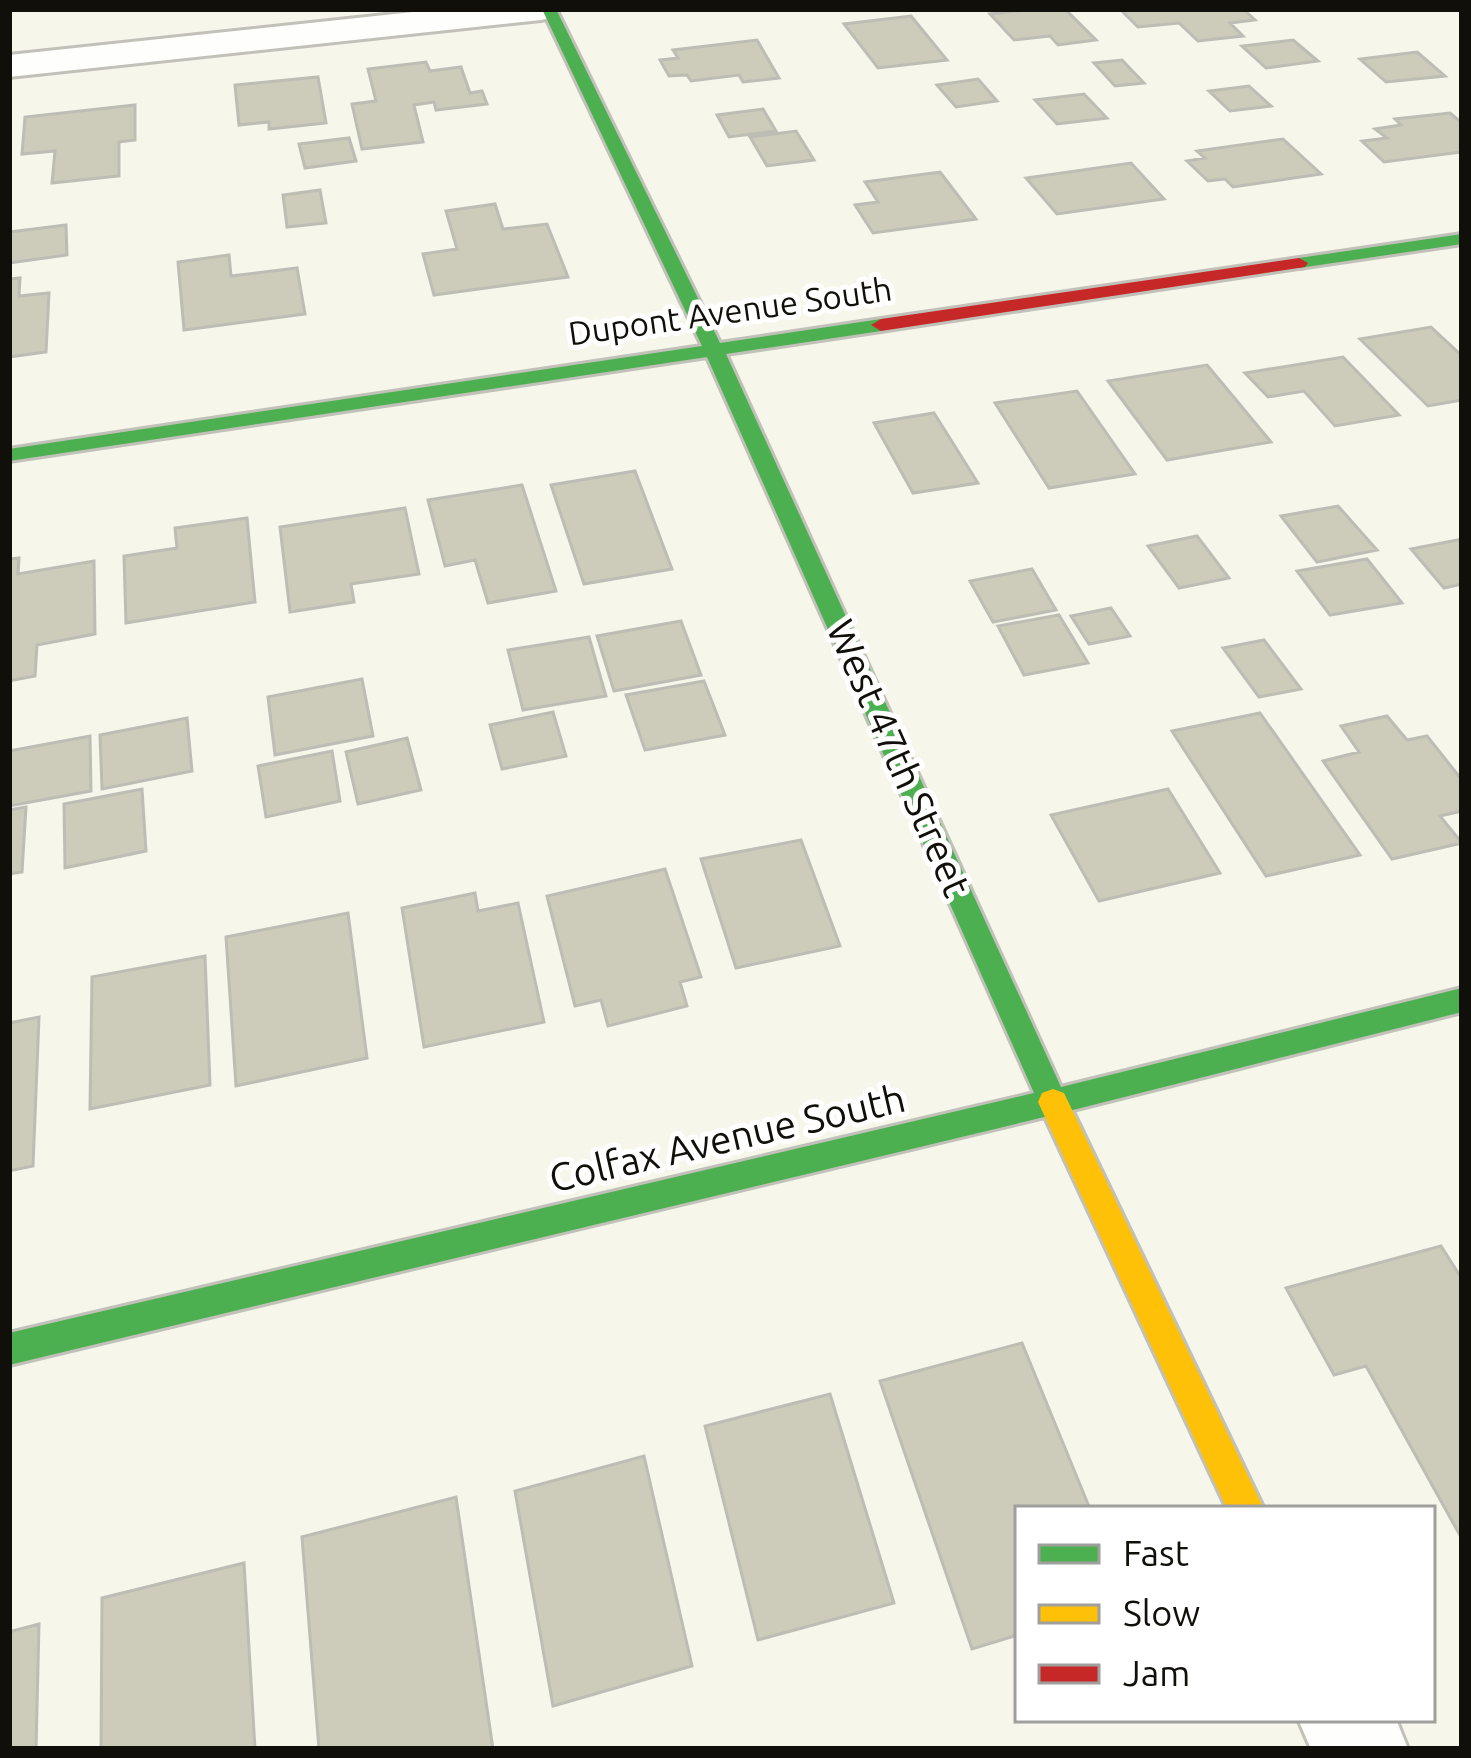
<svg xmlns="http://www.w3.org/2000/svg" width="1471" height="1758" font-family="Ubuntu,sans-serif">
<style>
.building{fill:#cdcbba;stroke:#bdbdb5;stroke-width:3}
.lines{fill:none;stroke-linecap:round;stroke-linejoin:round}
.street-casing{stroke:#c1c1b9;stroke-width:6}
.fast-casing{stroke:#c1c1b9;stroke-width:6}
.slow-casing{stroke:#c1c1b9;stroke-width:6}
.jam-casing{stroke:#c1c1b9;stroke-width:6}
.street{fill:#fefefc;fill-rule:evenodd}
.fast{fill:#4caf50;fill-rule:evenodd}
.slow{fill:#ffc107;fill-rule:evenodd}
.jam{fill:#c62828;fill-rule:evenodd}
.labels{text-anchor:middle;stroke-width:10;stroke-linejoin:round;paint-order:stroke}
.far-street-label{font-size:33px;fill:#100f09;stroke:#fff}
.street-label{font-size:39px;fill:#100f09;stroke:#fff}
</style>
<rect width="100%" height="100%" fill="#f6f6eb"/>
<path class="building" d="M1033,9H1065L1096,40L1058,45L1050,36L1014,40L990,14Z
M1120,9H1243L1255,20L1230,23L1243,36L1198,41L1179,23L1138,27Z
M911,16L947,60L878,68L844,24Z
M757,40L779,78L743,82L739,75L691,81L687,75L669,76L660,60L678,58L673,50Z
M1293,40L1318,61L1266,68L1242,46Z
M1417,52L1445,76L1386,82L1360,59Z
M1122,60L1144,83L1115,86L1094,63Z
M426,62L430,71L461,67L470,93L482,91L487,104L436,110L434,102L414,105L423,142L362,149L352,104L376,101L368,69Z
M318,77L326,123L269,129V122L239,125L235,85Z
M978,79L997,101L956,107L937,85Z
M1249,86L1271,106L1230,111L1209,91Z
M1084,94L1107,118L1057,124L1035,100Z
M135,105V140L119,142V176L52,183L55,151L22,154L25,117Z
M763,109L776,131L729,137L717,115Z
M1450,113L1462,123V152L1384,162L1362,141L1387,138L1375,129L1401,125L1395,119Z
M796,131L814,160L767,166L750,137Z
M349,138L356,161L305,168L299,144Z
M1283,139L1321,174L1233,187L1225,179L1208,181L1187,161L1205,158L1197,151Z
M1131,163L1164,199L1057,214L1026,178Z
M940,172L976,219L873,233L855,205L878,202L865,182Z
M320,190L326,223L287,227L283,195Z
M495,204L503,229L547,224L568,277L434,295L423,254L457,249L446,211Z
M66,225L67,255L9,263V232Z
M229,255L231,276L297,268L305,314L184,330L178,262Z
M20,278L19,296L49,293L46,352L9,357V279Z
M1431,327L1462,356V400L1428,406L1360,339Z
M1343,357L1399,415L1335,426L1304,391L1268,397L1245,373Z
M1207,365L1271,442L1167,460L1108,381Z
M1077,391L1135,474L1049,488L995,403Z
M934,413L978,483L913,493L874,423Z
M635,471L672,569L584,584L551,485Z
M522,485L556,591L488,603L475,560L445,566L428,500Z
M1338,506L1377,550L1317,562L1281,516Z
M405,508L419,574L351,584L354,602L290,612L280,527Z
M247,518L255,602L126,623L124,556L177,548L175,528Z
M1197,536L1229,578L1179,588L1148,546Z
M1462,539V584L1444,588L1411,549Z
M19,558L18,574L94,561L95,634L37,645L35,676L9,681V559Z
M1367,559L1402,603L1330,615L1297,571Z
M1032,569L1056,610L993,622L970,581Z
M1111,608L1130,636L1089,644L1071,616Z
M1059,615L1088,663L1024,675L998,626Z
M681,621L701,675L614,691L597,636Z
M589,637L606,696L523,710L508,650Z
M1264,640L1301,689L1259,697L1223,648Z
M362,679L373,736L275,755L268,697Z
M704,681L725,735L645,750L626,695Z
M553,712L566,756L502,769L490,725Z
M1260,713L1360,855L1266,876L1172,731Z
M1387,716L1407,740L1427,736L1462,780V811L1440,816L1462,843L1392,859L1323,761L1359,752L1341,726Z
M187,718L192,771L102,789L100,735Z
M90,736L91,791L9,806V751Z
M407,738L421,790L358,804L346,752Z
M332,751L340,801L266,817L258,766Z
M142,789L146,851L65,868L64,804Z
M1168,789L1220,873L1099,901L1051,815Z
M26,807L22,872L9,874V810Z
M801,840L840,946L736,968L701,859Z
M665,869L701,977L680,982L687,1006L608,1026L601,1000L575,1006L547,896Z
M475,893L478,911L518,903L544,1022L424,1047L402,908Z
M348,913L367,1058L236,1086L226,937Z
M205,956L210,1085L90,1109L92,977Z
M39,1017L33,1166L9,1171V1023Z
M1441,1246L1462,1279V1539L1366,1366L1334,1375L1286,1288Z
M1022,1343L1090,1509H1018V1635L972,1649L880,1381Z
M830,1394L894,1603L758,1640L705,1426Z
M644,1456L692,1666L553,1706L515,1491Z
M456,1497L493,1749H319L302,1537Z
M244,1563L255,1749H101L102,1598Z
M39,1624L36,1749H9V1632Z"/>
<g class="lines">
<g class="street-casing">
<path id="street" d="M441,9H559L554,17L541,20L9,77V55Z
M1298,1719H1396L1408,1749H1311Z"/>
</g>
<g class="fast-casing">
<path id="fast" d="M542,9H556L720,343L881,319L891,325L881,331L726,354L1061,1087L1462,988V1012L1053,1115L9,1365V1333L1034,1093L707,357L9,461V449L702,346Z
M1462,234V244L1299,268L1290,263L1299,258Z"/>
</g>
<g class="slow-casing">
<path id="slow" d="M1053,1089L1064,1093L1264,1509H1227L1038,1102L1042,1093Z"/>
</g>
<g class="jam-casing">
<path id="jam" d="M1299,258L1308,263L1305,267L881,331L871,325L881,319Z"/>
</g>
<use href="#street" class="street"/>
<use href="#fast" class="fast"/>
<use href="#slow" class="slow"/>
<use href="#jam" class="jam"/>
</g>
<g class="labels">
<g class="far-street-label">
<text transform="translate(730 311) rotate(-8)" y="12">Dupont Avenue South</text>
</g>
<g class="street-label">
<text transform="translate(899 758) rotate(66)" y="14">West 47th Street</text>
<text transform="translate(727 1138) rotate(-13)" y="14">Colfax Avenue South</text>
</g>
</g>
<rect width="1471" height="1758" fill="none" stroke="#100f09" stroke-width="24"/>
<rect x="1015" y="1506" width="420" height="216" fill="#ffffff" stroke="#9f9f9d" stroke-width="3"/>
<rect x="1039" y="1545" width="60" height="18" fill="#4caf50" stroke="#9f9f9d" stroke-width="3"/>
<text x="1123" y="1566" font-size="36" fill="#100f09">Fast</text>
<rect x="1039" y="1605" width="60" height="18" fill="#ffc107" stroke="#9f9f9d" stroke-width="3"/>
<text x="1123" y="1626" font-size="36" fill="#100f09">Slow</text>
<rect x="1039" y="1665" width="60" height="18" fill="#c62828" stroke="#9f9f9d" stroke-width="3"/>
<text x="1123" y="1686" font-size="36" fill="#100f09">Jam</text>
</svg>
